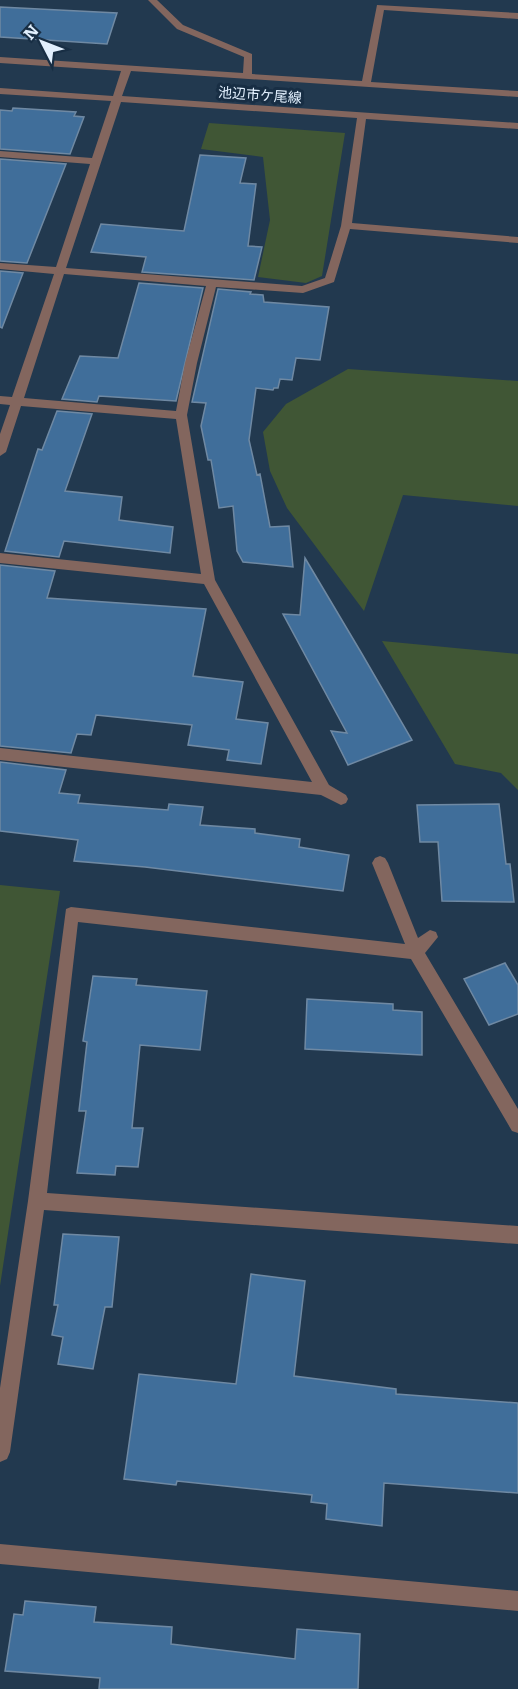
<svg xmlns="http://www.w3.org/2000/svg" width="518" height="1689" font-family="Literata,'Noto Sans JP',serif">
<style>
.green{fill:#405635}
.building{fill:#406e9a;stroke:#6f89a3;stroke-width:1.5}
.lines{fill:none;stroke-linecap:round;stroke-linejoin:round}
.minor{fill:#83665e;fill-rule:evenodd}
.labels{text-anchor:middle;stroke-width:6;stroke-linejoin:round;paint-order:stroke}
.far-street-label{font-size:14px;fill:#e1effd;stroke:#182e44}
</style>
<rect width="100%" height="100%" fill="#22394f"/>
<path class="green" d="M209,123L345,133L322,276L306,283L258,277L270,220L263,157L201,149Z
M348,369L518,381V506L403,495L364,611L287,508L270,471L263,432L286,404Z
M382,641L518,654V790L501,773L455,764Z
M0,885L60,891L0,1286Z"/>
<path class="building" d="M0,7L117,13L107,44L0,37Z
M13,108L76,112L74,116L84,117L70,154L0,149V110L12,111Z
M200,155L246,158L240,183L256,184L248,246L262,247L254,280L142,272L146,257L91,252L101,224L184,231Z
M0,159L66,164L27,263L0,261Z
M0,271L23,273L2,328L0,327Z
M139,283L203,288L176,401L99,396L97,402L62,399L80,356L118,358Z
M218,289L251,292L250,294L263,295L264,302L329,307L320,360L296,358L292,380L280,379L278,388H274L273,390L256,388L249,440L257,475L260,474L270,527L289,526L293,567L243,562L237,551L233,506L219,508L211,460H208L201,426L206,403L192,402Z
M57,411L92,414L65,491L122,497L119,520L173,527L170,553L64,541L59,557L5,551L38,449L42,450Z
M305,558L362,654L412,740L348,765L331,731L347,733L283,614L300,615Z
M0,565L55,571L47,598L206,609L193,676L243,682L236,719L268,723L261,764L227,760L229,750L188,745L192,725L96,715L91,735L77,734L71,753L0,746Z
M0,762L66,770L59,793L80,795L78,803L168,810L169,804L203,807L200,825L255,829V833L300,839L299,847L349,855L343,891L145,867L74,861L78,840L0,831Z
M499,804L506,864H510L514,902L442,901L438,842H420L417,805Z
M505,963L518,985V1014L489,1025L464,979Z
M93,976L137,979L136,985L207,991L200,1050L140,1045L132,1128H143L138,1167L116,1166L115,1175L77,1173L86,1111H79L87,1042L83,1041Z
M307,999L393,1004V1010L422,1012V1055L305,1049Z
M63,1234L119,1237L112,1307H105L93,1369L58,1364L63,1337L52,1335L58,1305H54Z
M251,1274L305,1281L294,1376L396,1389V1394L518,1403V1493L384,1483L382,1526L326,1519L327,1504L311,1502L312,1495L177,1481L176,1485L124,1479L139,1374L236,1384Z
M25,1601L96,1607L94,1622L172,1627L171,1644L295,1659L297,1629L360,1634L358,1689H99L100,1678L5,1671L14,1614L23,1615Z"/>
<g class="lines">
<path class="minor" d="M148,0H157L183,25L252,54V74L362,81L377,5L518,13V19L384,10L371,82L518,91V97L131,71L122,96L518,123V129L366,119L352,223L518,237V243L350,229L334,282L303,293L216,287L197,363L187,415L215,580L329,785L346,795L348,799L346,803L341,805L321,795L0,760V748L312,782L204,584L0,563V553L201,574L176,419L21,406L6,452L0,456V434L10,405L0,404V396L12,397L54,274L0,269V263L56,267L90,164L0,157V151L92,158L111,101L0,94V88L113,96L121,71L0,63V57L243,73L244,57L177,29ZM121,102L357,118L341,226L325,278L302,286L66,268ZM64,274L206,286L185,363L176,411L24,398Z
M380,856L385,858L388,863L418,938L430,930L436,932L438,937L425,953L518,1109V1133L512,1131L411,959L78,922L47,1193L518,1226V1244L44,1210L10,1452L7,1459L0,1462V1388L28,1201L66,909L71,907L405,944L372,863L375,858Z
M0,1544L518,1591V1611L0,1564Z"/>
</g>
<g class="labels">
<g class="far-street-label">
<text transform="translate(260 95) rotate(4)" y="5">池辺市ケ尾線</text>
</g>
</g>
<g transform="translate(42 42) rotate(312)" stroke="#182e44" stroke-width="4.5" paint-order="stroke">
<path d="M0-4.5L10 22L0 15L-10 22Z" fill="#e1effd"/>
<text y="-9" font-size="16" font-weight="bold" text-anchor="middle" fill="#e1effd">N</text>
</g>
</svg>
